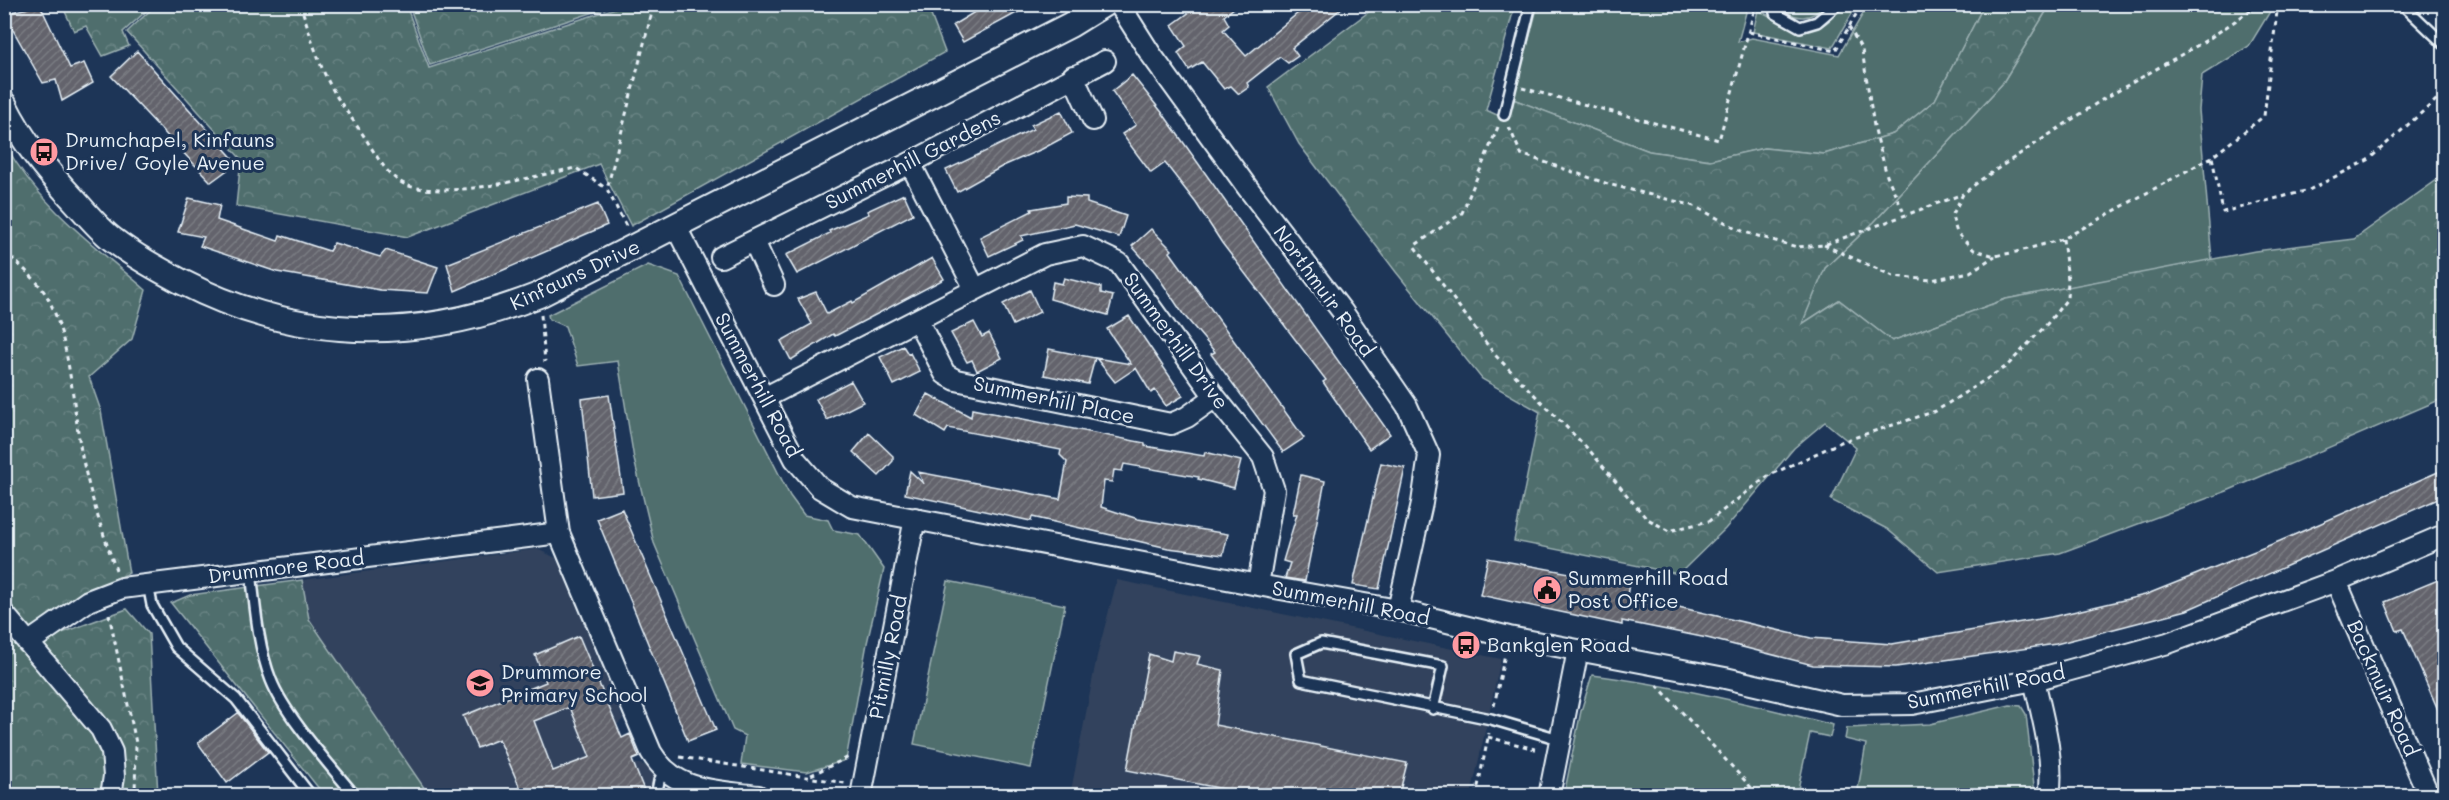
<svg xmlns="http://www.w3.org/2000/svg" width="2449" height="800" font-family="Mali,sans-serif">
<style>
.built{fill:#32435d}
.grass{fill:#4f6e6d;stroke:#9cb0b2;stroke-width:1.5}
.forest{fill:url(#forest-crowns);stroke:#9cb0b2;stroke-width:1.5}
.building{fill:url(#building-hatch);stroke:#e8f1f8;stroke-width:1.5;fill-rule:evenodd}
.lines{fill:none;stroke-linecap:round;stroke-linejoin:round}
.service-casing{stroke:#e8f1f8;stroke-width:14}
.minor-casing{stroke:#e8f1f8;stroke-width:24}
.tertiary-casing{stroke:#e8f1f8;stroke-width:28}
.path{stroke:#e8f1f8;stroke-width:3;stroke-dasharray:4.5 4.5;stroke-linecap:butt}
.service{stroke:#1d3557;stroke-width:9}
.minor{stroke:#1d3557;stroke-width:20}
.tertiary{stroke:#1d3557;stroke-width:24}
.labels{text-anchor:middle;stroke-width:6;stroke-linejoin:round;paint-order:stroke}
.poi-label{font-size:20px;fill:#e8f1f8;stroke:#1d3557;text-anchor:start}
.street-label{font-size:20px;fill:#e8f1f8;stroke:#1d3557}
</style>
<defs>
<pattern id="forest-crowns" width="20" height="18" patternUnits="userSpaceOnUse" patternTransform="scale(1.5)"><rect width="20" height="18" fill="#4f6e6d"/><path d="M2 6a3 3 0 1 1 6 0M12 15a3 3 0 1 1 6 0" fill="none" stroke="#688383"/></pattern>
<pattern id="building-hatch" width="6" height="6" patternUnits="userSpaceOnUse" patternTransform="scale(1.5)"><rect width="6" height="6" fill="#63646c"/><path d="M-1 1l2-2M0 6l6-6M5 7l2-2" fill="none" stroke="#797b82"/></pattern>
</defs>
<rect width="100%" height="100%" fill="#1d3557"/>
<filter id="ink" filterUnits="userSpaceOnUse"><feTurbulence type="fractalNoise" baseFrequency=".0167" numOctaves="2"/><feDisplacementMap in="SourceGraphic" scale="12" xChannelSelector="R" yChannelSelector="G"/><feConvolveMatrix kernelMatrix="1 2 1 2 8 2 1 2 1" color-interpolation-filters="sRGB"/></filter>
<g filter="url(#ink)">
<path class="built" d="M537,549L556,558L566,581L623,719L617,725L622,738L630,734L639,757L632,760L633,763L645,765L667,790V795H429L309,619L302,580Z
M1117,580L1501,659L1471,795L1070,796L1097,656Z"/>
<path class="grass" d="M1538,5H1748L1738,42L1752,38L1839,55L1868,5H1984L1935,100L1893,134L1824,154L1764,148L1711,160L1649,151L1513,99Z
M1782,5H1825C1813,19 1793,23 1782,5Z
M1842,5H1857L1832,48L1753,32L1758,10C1791,27 1818,44 1842,5Z
M2050,5H2274L2249,46L2202,75L2199,110L2212,260L2006,299L1892,341L1839,300L1801,325L1825,268L1874,222L2002,84Z
M648,265L679,276L790,496L804,515L828,520L833,530L860,535L884,569L867,643L846,760L807,772L741,764L745,736L733,730L654,543L634,459L618,361L578,366L565,326L549,319L548,315Z
M948,581L1065,605L1031,768L914,744Z
M1592,675C1673,685 1754,705 1833,725L1830,737L1810,733L1798,789L1810,794L1809,795H1564L1581,711Z
M2010,705L2021,706L2026,714L2035,795L1874,796V793L1858,789L1866,744L1845,739L1847,728L1930,724Z"/>
<path class="forest" d="M937,4L929,10L945,52L631,226L599,164L408,237L236,206L241,159L127,32L156,5H406L429,68L625,5Z
M62,5H153L123,32L129,46L103,56L86,26L74,31Z
M409,5V4L616,5L430,65Z
M1378,5H1515L1486,110L1508,120L1513,99L1649,151L1710,160L1764,148L1824,154L1893,134L1935,100L1984,5H2050L2002,84L1874,222L1825,268L1802,324L1839,300L1892,341L2006,299L2255,251L2354,239L2444,175V398L2227,491L2060,553L1938,572L1887,529L1831,500L1856,448L1825,422L1794,448L1725,529L1679,574L1514,541L1540,412L1482,379L1396,272L1299,144L1268,87Z
M5,144C38,205 95,246 146,290L132,339L89,377L101,411L129,573L93,591L35,643L127,609L149,634L158,795H5Z
M302,580L309,619L429,795H324L171,603L190,595Z"/>
<path class="building" d="M988,4H1033L963,42L953,25Z
M1201,4H1239L1224,16L1229,25L1223,30L1246,56L1309,4H1347L1292,48L1298,56L1288,63L1280,57L1247,83L1249,87L1239,94L1231,86L1224,89L1202,62L1189,70L1178,53L1186,46L1172,25Z
M40,5L70,68L84,63L93,83L62,101L56,80L43,83L4,14Z
M137,51L237,163L211,182L111,76Z
M1132,75L1164,115L1390,434L1369,449L1323,382L1326,380L1222,243L1196,203L1165,163L1151,173L1122,134L1136,125L1112,91Z
M1061,111L1072,133L1042,149L1003,166L957,192L946,170L1033,129L1031,125Z
M904,194L913,214L797,274L786,255L830,233L829,231L869,214L867,211Z
M1066,197L1087,198V203L1126,216L1119,237L1075,224L1021,236L1023,240L989,256L980,237L1032,211L1031,209L1066,203Z
M189,198L220,205L217,220L278,241L280,235L329,251L334,243L380,257L386,250L438,267L428,293L380,290L277,272L200,246L204,237L178,232Z
M598,204L607,225L455,291L447,264Z
M1151,229L1172,250L1170,252L1304,438L1283,452L1211,354L1215,352L1183,314L1155,272L1132,246Z
M932,258L944,279L835,336L833,334L791,360L781,341L812,324L798,299L816,292L827,314L852,301L853,303Z
M1064,278L1101,287V293L1113,296L1108,315L1050,299L1053,282L1062,284Z
M1030,290L1040,312L1013,325L1003,304Z
M1129,316L1183,396L1166,406L1155,390L1151,393L1136,368L1115,382L1096,358L1131,364L1107,329Z
M974,322L982,337L989,333L1002,358L977,371L972,360L967,362L951,333Z
M903,346L908,354L910,353L920,372L894,385L880,357Z
M1049,349L1095,358L1088,384L1044,375Z
M851,381L863,402L827,420L816,399Z
M928,394L971,417L972,409L1145,443V446L1204,456L1205,452L1241,461L1234,488L1198,479L1199,477L1124,464L1122,471L1114,470L1112,482L1104,481L1101,507L1138,519L1228,534L1223,555L1168,548L1032,517L1031,521L905,494L910,471L924,484L918,472L1060,499L1067,462L1060,455L1061,450L948,428L945,433L916,415Z
M609,395L623,492L592,496L582,399Z
M869,433L893,456V461L879,476L853,452Z
M1381,463L1405,468L1379,589L1353,585Z
M2445,469V496L2187,610L2056,644L1896,667L1813,665L1707,638L1622,621V625L1480,595L1488,558L1629,584L1627,595L1811,638L1892,644L2051,617L2145,595L2280,541Z
M1301,475L1325,481L1305,581L1285,578L1290,563L1283,561L1297,514H1293Z
M622,509L716,730L688,741L597,519Z
M2445,577V726L2403,629L2397,631L2385,602Z
M579,636L622,738L630,734L639,757L632,760L646,795H603L601,790L589,795H523L499,739L477,748L463,716L546,682L535,655ZM570,707L590,757L553,771L534,721Z
M1173,651L1200,656L1197,664L1223,670L1215,725L1407,763L1399,795H1254L1127,770L1149,654L1171,661Z
M238,713L268,752L227,783L198,743Z"/>
<g class="lines">
<g class="service-casing">
<path id="service" d="M1774,4L1775,13L1800,27L1817,22L1838,4
M2402,4L2444,44
M1504,115L1531,4
M251,571C255,606 258,647 271,680C285,716 330,765 355,796
M148,584L152,605L176,647L236,699L311,796
M1433,709L1443,666L1321,643L1296,654L1301,680L1491,719L1559,739
M656,796L659,781L664,771"/>
</g>
<g class="minor-casing">
<path id="minor" d="M1119,4L1150,53L1247,187L1342,311L1407,406L1429,455L1422,503L1398,610
M1073,76L1093,120
M910,163L975,289
M676,227L795,459L820,488L852,507L1258,585L1398,610L1509,637L1725,678L1842,705L1912,704L2034,680L2168,643L2336,581L2444,535
M754,241L774,285
M721,257L910,163L1105,61
M918,321L945,374L956,380L1171,424L1187,417L1215,397
M538,379L559,533L651,752C675,793 716,790 758,796
M764,398L1045,254L1083,246L1119,263L1215,397L1263,457L1274,490L1258,585
M2336,581L2429,796
M4,614L101,729L112,752L114,776L111,796
M28,643L88,601L122,588L559,533
M2034,680C2042,715 2055,760 2049,796
M861,796L915,518
M1549,796L1578,650"/>
</g>
<g class="tertiary-casing">
<path id="tertiary" d="M4,104C22,141 47,171 74,200C86,213 98,228 112,239C134,256 158,269 182,282C298,342 418,343 539,295L1070,25L1104,4"/>
</g>
<path class="path" d="M300,4C310,32 318,65 333,90C341,105 352,118 361,132C377,154 387,183 417,188C467,196 527,177 576,168L607,189
M794,4L812,10L822,4
M2278,4L2264,116L2212,157L2223,212L2309,190L2368,160L2444,93V88
M1849,27L1862,50L1874,126L1887,176L1905,215
M1749,32L1835,51L1862,4
M1522,88L1719,140L1756,4
M1498,127L1462,213L1414,246L1495,355L1590,451L1646,518L1669,531L1709,521L1768,476L1841,442L1936,411L2007,366L2047,324L2067,299L2068,280L2063,239
M1509,127L1521,154L1608,184L1694,206L1744,232L1797,247L1824,245L1963,194
M2212,157L2063,239L2016,252L1995,256L1974,250L1957,233L1952,216L1963,194L1982,179L2100,101L2207,40L2257,6L2270,4
M626,226L607,189L654,4
M1824,245L1893,276L1931,280L1970,272L1995,256
M4,251C21,267 40,281 50,302C70,343 73,405 81,451C89,492 102,531 116,570
M541,315L545,362
M109,614L136,743L135,796
M1657,685L1759,796
M1494,706L1505,654
M1488,737L1539,750
M680,757L845,783
M811,775L849,757
M1476,796L1489,733"/>
<use href="#service" class="service"/>
<use href="#minor" class="minor"/>
<use href="#tertiary" class="tertiary"/>
</g>
</g>
<defs>
<g id="bus-disc" transform="scale(1.5)"><circle r="9.5" fill="#ff9aa2" stroke="#1d3557"/><path d="M-5-6H5V4H4V6H2V4H-2V6H-4V4H-5ZM-3.5-4V0h7V-4ZM-3.5 1.2v1.5H-2V1.2ZM2 1.2v1.5H3.5V1.2Z" fill="#111"/></g>
<g id="civic-disc" transform="scale(1.5)"><circle r="9.5" fill="#ff9aa2" stroke="#1d3557"/><path d="M-.6-6.5H3V-4.5H.6V-3L4-1V1h2V6H-6V1h2V-1L-.6-3ZM-1.2 2.5V6h2.4V2.5Z" fill="#111"/></g>
<g id="school-disc" transform="scale(1.5)"><circle r="9.5" fill="#ff9aa2" stroke="#1d3557"/><path d="M0-5L7-2L0 1L-7-2ZM-4 1L0 2.5L4 1V4Q0 6-4 4Z" fill="#111"/></g>
</defs>
<g fill-rule="evenodd">
<use href="#bus-disc" x="44" y="152"/>
<use href="#civic-disc" x="1547" y="590"/>
<use href="#bus-disc" x="1466" y="645"/>
<use href="#school-disc" x="480" y="683"/>
</g>
<g class="labels">
<g class="poi-label">
<text x="65" y="147">Drumchapel, Kinfauns<tspan x="65" dy="23">Drive/ Goyle Avenue</tspan></text>
<text x="1568" y="585">Summerhill Road<tspan x="1568" dy="23">Post Office</tspan></text>
<text x="1487" y="652">Bankglen Road</text>
<text x="501" y="679">Drummore<tspan x="501" dy="23">Primary School</tspan></text>
</g>
<g class="street-label">
<text transform="translate(913 160) rotate(-27)" y="7">Summerhill Gardens</text>
<text transform="translate(575 275) rotate(-25)" y="7">Kinfauns Drive</text>
<text transform="translate(1324 291) rotate(54)" y="7">Northmuir Road</text>
<text transform="translate(1176 341) rotate(54)" y="7">Summerhill Drive</text>
<text transform="translate(758 385) rotate(62)" y="7">Summerhill Road</text>
<text transform="translate(1054 400) rotate(12)" y="7">Summerhill Place</text>
<text transform="translate(286 567) rotate(-7)" y="7">Drummore Road</text>
<text transform="translate(1351 603) rotate(11)" y="7">Summerhill Road</text>
<text transform="translate(888 657) rotate(-79)" y="7">Pitmilly Road</text>
<text transform="translate(1986 687) rotate(-11)" y="7">Summerhill Road</text>
<text transform="translate(2383 688) rotate(66)" y="7">Backmuir Road</text>
</g>
</g>
<rect width="2449" height="800" fill="none" stroke="#1d3557" stroke-width="24"/>
<rect x="12" y="12" width="2425" height="776" fill="none" stroke="#e8f1f8" stroke-width="2" filter="url(#ink)"/>
</svg>
